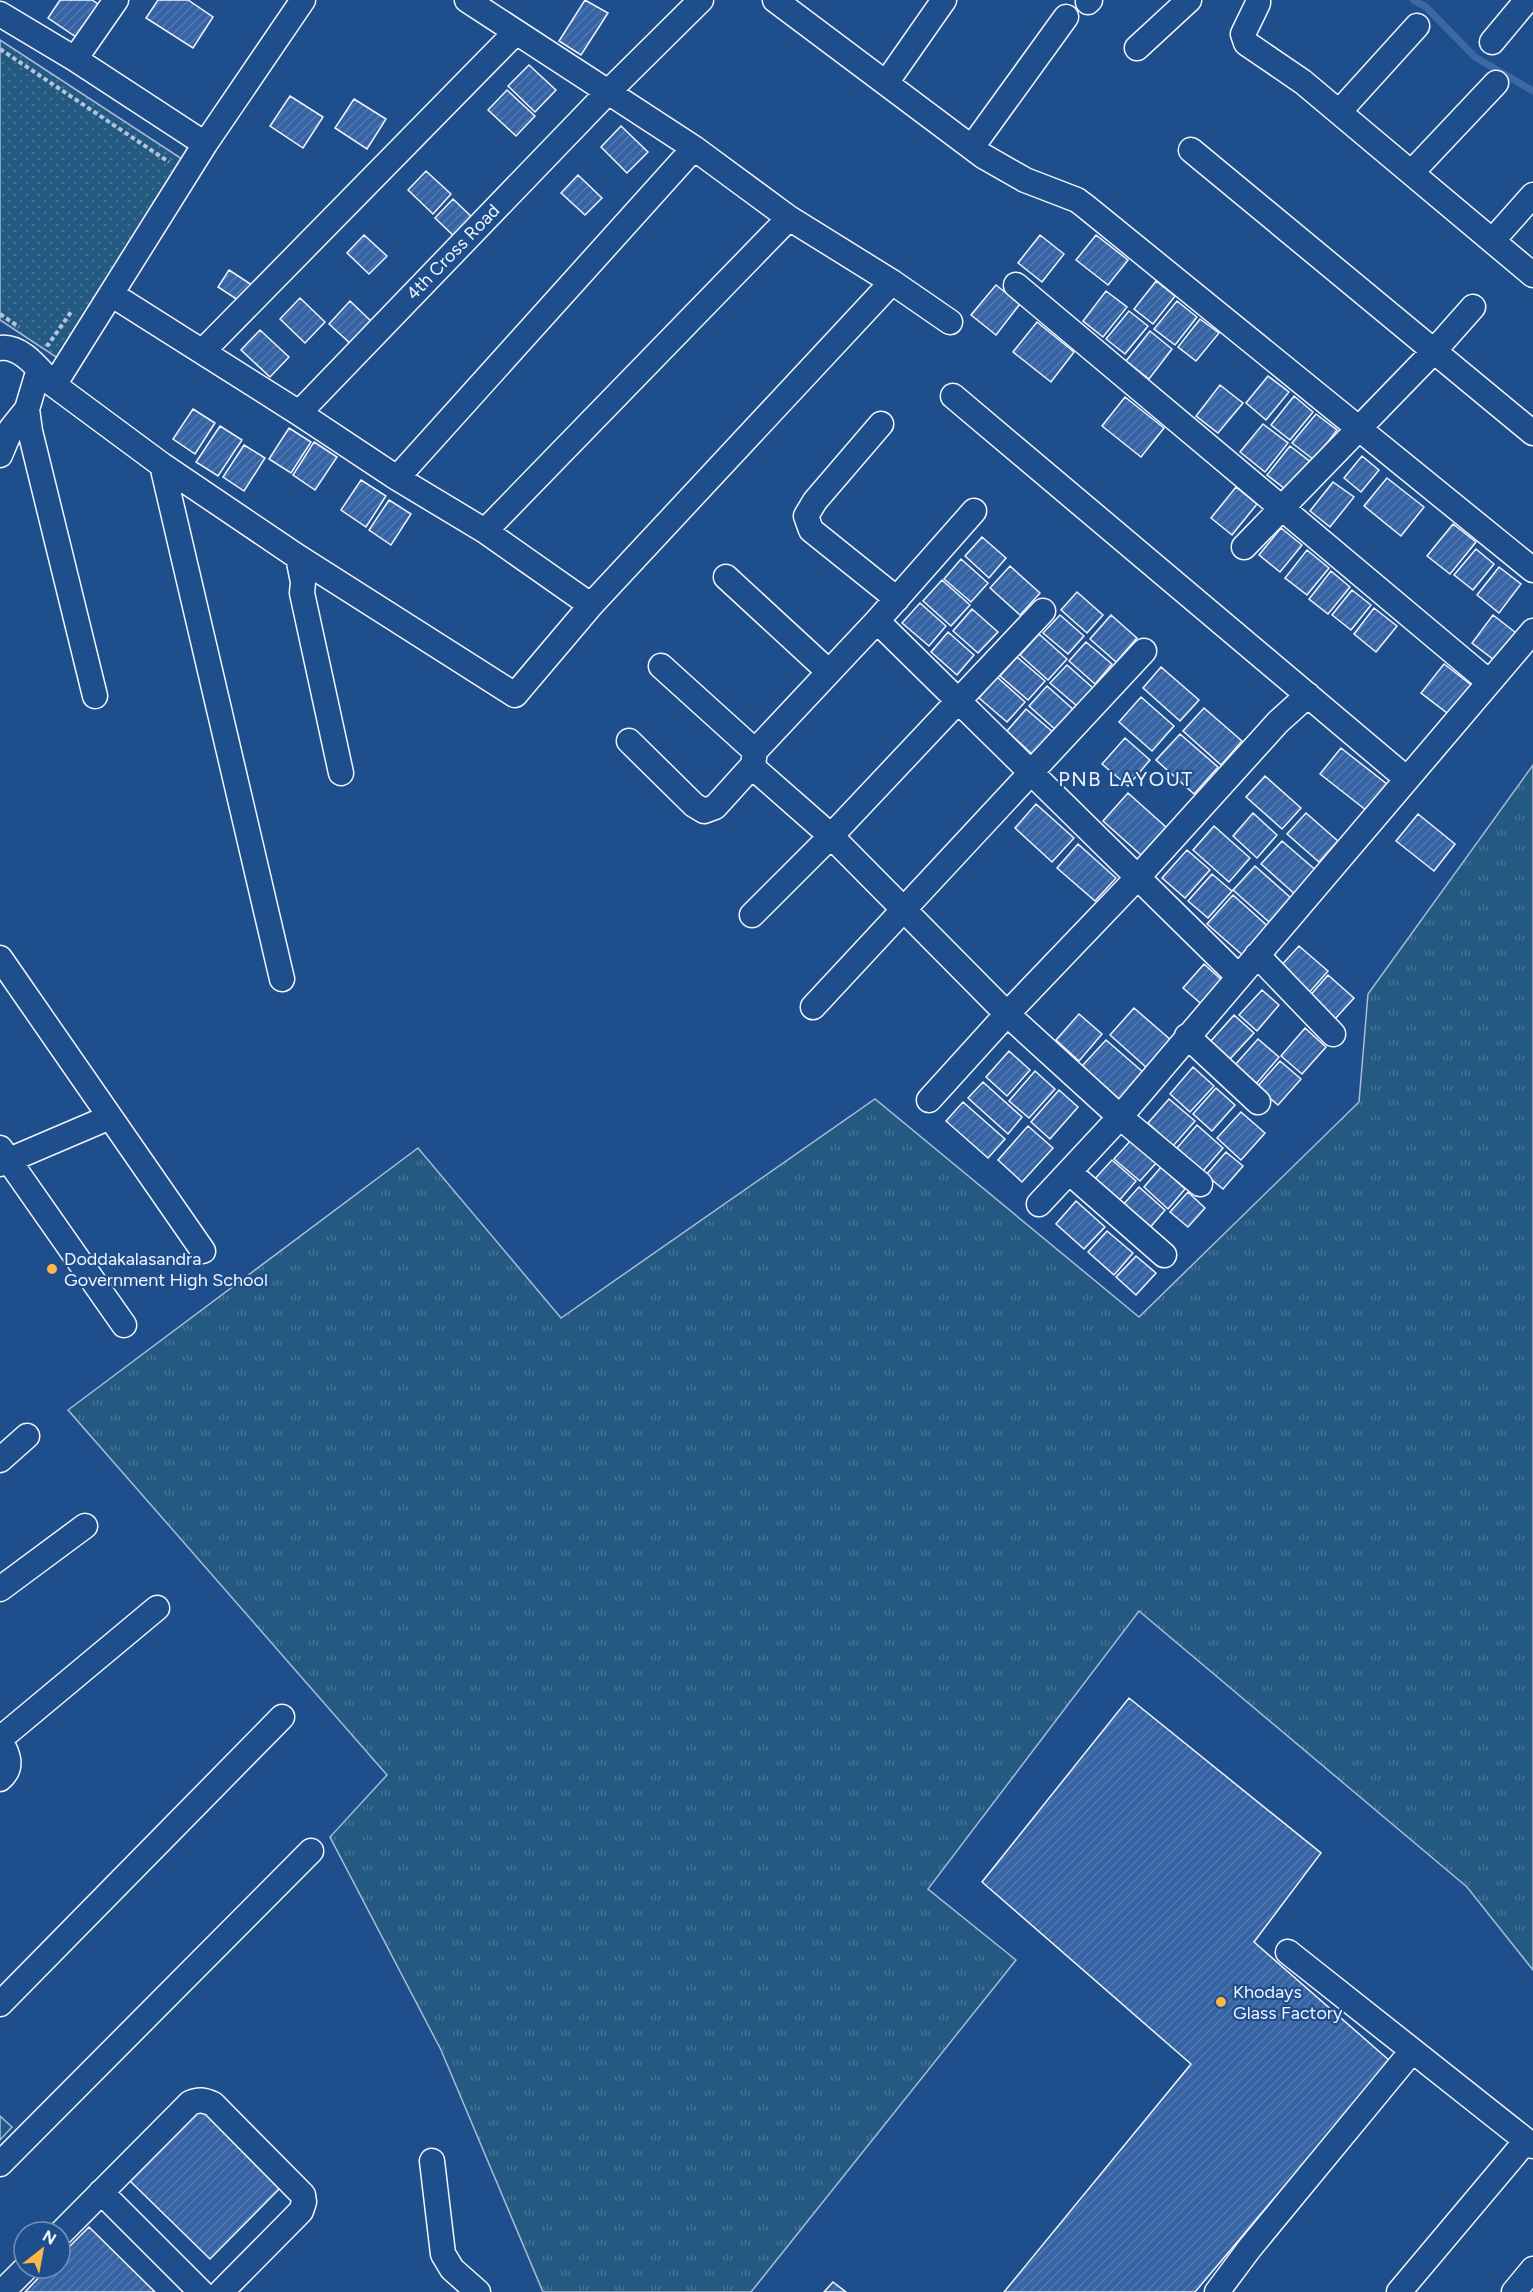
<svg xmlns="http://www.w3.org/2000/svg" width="1533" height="2292" font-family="Figtree,sans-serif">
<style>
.grass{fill:url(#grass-tufts);stroke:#a8bbd7;stroke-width:1.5}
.park{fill:url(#park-dots);stroke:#a8bbd7;stroke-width:1.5}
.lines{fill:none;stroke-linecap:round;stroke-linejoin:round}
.stream{stroke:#3b69a3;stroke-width:7}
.building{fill:url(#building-hatch);stroke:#f2f6ff;stroke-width:1.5}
.minor-casing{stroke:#f2f6ff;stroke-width:27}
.path{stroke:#b3c4dc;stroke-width:4;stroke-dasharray:4.5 3;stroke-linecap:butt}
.minor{stroke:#1f4e8c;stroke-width:24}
.poi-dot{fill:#ffb74d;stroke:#1f4e8c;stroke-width:2}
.labels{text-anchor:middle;stroke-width:4.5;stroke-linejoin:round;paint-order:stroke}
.street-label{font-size:18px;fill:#f2f6ff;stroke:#1f4e8c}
.poi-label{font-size:18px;fill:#f2f6ff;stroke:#1f4e8c;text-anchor:start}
.neighbourhood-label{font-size:20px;letter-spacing:1.5px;fill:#f2f6ff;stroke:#1f4e8c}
</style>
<defs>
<pattern id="grass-tufts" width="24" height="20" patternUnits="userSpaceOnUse" patternTransform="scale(1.5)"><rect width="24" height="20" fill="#245a82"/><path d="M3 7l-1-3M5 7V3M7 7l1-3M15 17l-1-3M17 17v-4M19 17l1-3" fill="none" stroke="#447295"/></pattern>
<pattern id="park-dots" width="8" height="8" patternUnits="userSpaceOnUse" patternTransform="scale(1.5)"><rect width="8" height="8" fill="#245a82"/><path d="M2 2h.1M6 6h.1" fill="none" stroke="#447295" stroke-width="1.8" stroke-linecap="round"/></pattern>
<pattern id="building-hatch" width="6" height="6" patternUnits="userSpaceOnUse" patternTransform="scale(1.5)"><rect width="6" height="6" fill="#3563a3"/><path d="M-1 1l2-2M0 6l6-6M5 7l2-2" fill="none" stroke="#537ab1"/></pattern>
</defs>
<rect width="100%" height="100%" fill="#1f4e8c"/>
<path class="grass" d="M1533,765V1970L1467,1887L1139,1611L928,1889L1016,1960L751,2292H543L441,2050L330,1837L387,1775L68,1410L418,1148L561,1318L875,1099L1139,1317L1359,1102L1368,994Z
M0,2116L12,2127L0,2140Z"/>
<path class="park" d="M0,40L182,159L59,359L0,320Z"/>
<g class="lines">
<path class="stream" d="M1413,0L1426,7L1475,57L1533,91"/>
</g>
<path class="building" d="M60,0H92L104,8L82,41L48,18Z
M158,0H188L213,17L193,48L146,18Z
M585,0L608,13L581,55L559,41Z
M529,65L556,90L535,112L508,86Z
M507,90L535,116L516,136L488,110Z
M290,96L323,117L303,148L270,126Z
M354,99L386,119L367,149L335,128Z
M621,126L648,152L627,173L601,147Z
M426,171L451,194L433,214L408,190Z
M578,175L602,198L585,215L561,193Z
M453,199L476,221L458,240L435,218Z
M364,235L387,256L369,274L347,253Z
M1040,235L1064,254L1042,282L1018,263Z
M1096,235L1128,260L1108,285L1076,260Z
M229,270L255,287L244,304L218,287Z
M1156,281L1175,296L1153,324L1134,309Z
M996,285L1020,304L996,335L971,315Z
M1106,291L1127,307L1103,337L1083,321Z
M300,298L325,322L305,343L280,319Z
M350,301L373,323L352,345L329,324Z
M1177,301L1197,317L1175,345L1154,329Z
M1129,311L1148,326L1125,354L1106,339Z
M1200,319L1219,333L1196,361L1178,347Z
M1037,322L1074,352L1051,382L1013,352Z
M260,330L289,357L270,377L241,350Z
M1150,331L1172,349L1149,379L1126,361Z
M1268,376L1289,392L1266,420L1246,403Z
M1220,385L1243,403L1218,433L1196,416Z
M1294,396L1313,412L1290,440L1271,425Z
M1125,397L1164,428L1141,457L1102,426Z
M193,409L215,423L195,454L173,439Z
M1316,414L1337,430L1314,460L1292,443Z
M1263,424L1288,443L1265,472L1240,452Z
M220,426L242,440L218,476L196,462Z
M289,428L311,442L291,473L269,459Z
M314,442L337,457L315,490L293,475Z
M244,445L265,458L244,491L223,477Z
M1290,446L1312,463L1289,492L1267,475Z
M1362,456L1379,470L1361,492L1344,478Z
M1387,478L1424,507L1401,536L1364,506Z
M361,480L386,496L366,527L341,510Z
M1333,482L1354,497L1330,527L1310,511Z
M1236,487L1257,504L1232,535L1211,518Z
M389,500L411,514L391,545L369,530Z
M1453,524L1476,542L1450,574L1427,556Z
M1281,528L1302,545L1280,572L1259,555Z
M982,537L1006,558L989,578L965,556Z
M1476,549L1494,564L1473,590L1454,575Z
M1307,550L1329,568L1307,595L1285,578Z
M961,559L988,583L971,602L944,579Z
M1010,566L1040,593L1020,615L990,588Z
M1499,567L1521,584L1499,613L1477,595Z
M1331,571L1350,587L1328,614L1309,599Z
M942,580L970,605L951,626L923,601Z
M1352,590L1371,605L1351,630L1332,615Z
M1077,592L1103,615L1087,633L1061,610Z
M920,603L946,626L929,646L902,623Z
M1374,608L1397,626L1376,652L1354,634Z
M972,609L998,632L978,653L953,631Z
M1060,615L1084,636L1068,654L1043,633Z
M1111,615L1137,638L1116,662L1090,639Z
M1493,615L1520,636L1498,663L1472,643Z
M948,632L974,655L957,675L931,652Z
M1039,634L1067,659L1048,680L1020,655Z
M1086,642L1112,664L1095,684L1069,661Z
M1017,657L1045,681L1028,700L1000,676Z
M1444,664L1474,687L1451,716L1421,693Z
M1067,665L1093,688L1077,706L1050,683Z
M1161,667L1199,700L1180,721L1143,688Z
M997,677L1025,702L1007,722L979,698Z
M1047,686L1075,711L1057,731L1029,706Z
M1141,697L1174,726L1152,751L1119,722Z
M1204,708L1242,741L1221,765L1183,731Z
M1026,709L1054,733L1034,756L1007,731Z
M1180,734L1218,767L1194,794L1156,760Z
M1125,738L1150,760L1128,786L1102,764Z
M1341,748L1392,788L1371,814L1320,774Z
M1265,776L1301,808L1282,829L1246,797Z
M1128,793L1166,827L1141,855L1103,821Z
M1036,804L1074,838L1052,862L1015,828Z
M1253,813L1277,835L1257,858L1233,836Z
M1306,813L1338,841L1319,862L1287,834Z
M1418,814L1455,844L1434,871L1396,841Z
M1214,826L1250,858L1229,882L1193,850Z
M1282,841L1318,872L1297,896L1261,864Z
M1078,844L1116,878L1095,901L1057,868Z
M1187,850L1210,870L1185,898L1162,878Z
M1255,866L1291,898L1269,922L1233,890Z
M1212,874L1232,891L1208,918L1188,901Z
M1233,895L1272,930L1247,959L1207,924Z
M1299,946L1328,971L1307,995L1278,969Z
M1204,964L1226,984L1206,1008L1183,988Z
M1328,975L1354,998L1334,1020L1308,998Z
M1262,990L1279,1005L1257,1031L1239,1015Z
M1134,1008L1172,1041L1147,1068L1110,1035Z
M1079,1014L1102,1034L1079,1061L1056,1040Z
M1234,1015L1254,1033L1230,1059L1210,1042Z
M1305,1028L1326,1047L1302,1074L1281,1056Z
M1258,1039L1279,1057L1256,1084L1235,1065Z
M1106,1040L1143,1072L1119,1099L1082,1066Z
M1009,1051L1030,1070L1007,1096L986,1077Z
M1280,1061L1301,1079L1278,1105L1257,1087Z
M1193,1067L1214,1086L1190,1112L1170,1094Z
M1035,1071L1055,1089L1029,1118L1009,1101Z
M983,1082L1022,1117L1008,1134L968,1098Z
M1216,1088L1235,1105L1212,1131L1193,1114Z
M1059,1090L1078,1107L1050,1139L1031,1122Z
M1169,1099L1195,1121L1173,1146L1148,1123Z
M963,1102L1005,1139L988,1158L946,1121Z
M1241,1112L1265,1133L1241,1160L1217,1138Z
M1197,1125L1223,1148L1203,1171L1177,1148Z
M1028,1126L1053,1148L1022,1182L998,1160Z
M1132,1139L1157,1162L1140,1181L1114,1159Z
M1226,1152L1243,1166L1223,1189L1206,1175Z
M1112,1160L1136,1181L1117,1203L1092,1182Z
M1161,1167L1185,1189L1168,1209L1144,1187Z
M1139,1187L1165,1210L1148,1230L1121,1207Z
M1188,1192L1205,1208L1188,1227L1170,1212Z
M1076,1201L1105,1227L1084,1249L1056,1224Z
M1107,1231L1133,1253L1114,1275L1088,1252Z
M1136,1256L1156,1273L1136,1295L1116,1277Z
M1129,1698L1321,1853L1254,1942L1390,2061L1195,2292H1004L1191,2064L982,1882Z
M202,2105L284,2184L210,2259L129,2180Z
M89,2227L155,2292H25L48,2268H60V2256Z
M833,2282L846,2292H824Z"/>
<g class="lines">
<g class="minor-casing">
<path id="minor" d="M467,0L694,148L789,218L892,282L950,322
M775,0L983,156L1025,180L1077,200L1085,206L1533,570
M1258,0V3L1243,34L1246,43L1303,82L1533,275
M1088,2L1090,0
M0,14L75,59L205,144L54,385L162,465L298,557L515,695L592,604L892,282
M1492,42L1527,0
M1137,48L1189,0
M75,59L116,0
M886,83L944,0
M1339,112L1417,26
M205,144L303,0
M972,147L1066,17
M1191,150L1533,433
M1412,172L1496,83
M1493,240L1533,195
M1016,285L1489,682
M111,294L299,413L397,478L485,531L589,604H592
M0,348C20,345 37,367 49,380
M203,351L516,32
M39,369L27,409L30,431L95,696
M953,396L1407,779
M299,413L608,92L701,0
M881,424L815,501L806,516L811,530L897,599
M0,455L11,429L27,409
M162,465L282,979
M397,478L694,148
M974,511L877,621L755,751L753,765L757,771L831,836L1007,1014L1120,1117L1200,1184
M485,531L789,218
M1244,547L1434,351L1473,307
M298,557L303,582L302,593L341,773
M726,577L829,672
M877,621L1238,976
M661,666L755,751
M629,741L694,805L704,811L715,807L753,765
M752,915L831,836L1043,611
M1257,955L1333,1034
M0,958L203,1251
M813,1007L1144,651
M1187,1036L1258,1102
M929,1100L1007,1014L1138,877L1278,722L1308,695
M0,1148L124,1325
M0,1164L110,1117
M1069,1172L1164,1255
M1039,1204L1120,1117L1533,631
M0,1460L27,1436
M0,1589L85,1526
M0,1739L157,1608
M0,1740C8,1754 14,1767 0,1779
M1288,1952L1533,2146
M0,2004L282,1717
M432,2161L443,2254L452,2269L478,2292
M0,2164L311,1851
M101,2192L201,2292
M60,2234L190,2103C199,2099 204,2100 213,2104L303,2195L304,2202L301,2211L221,2292
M2,2292L26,2268
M1217,2292L1249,2249L1412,2051
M1399,2292L1526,2141
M1514,2292L1533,2269"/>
</g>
<path class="path" d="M0,49L169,162
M0,314L19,327
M46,344L48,345L71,312"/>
<use href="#minor" class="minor"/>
</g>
<g class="poi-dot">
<circle cx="52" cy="1269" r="6"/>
<circle cx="1221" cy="2002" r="6"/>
</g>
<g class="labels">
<g class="street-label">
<text transform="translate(453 252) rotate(-46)" y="6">4th Cross Road</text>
</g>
<g class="poi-label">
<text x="64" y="1265">Doddakalasandra<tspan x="64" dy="21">Government High School</tspan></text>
<text x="1233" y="1998">Khodays<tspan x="1233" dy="21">Glass Factory</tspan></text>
</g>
<g class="neighbourhood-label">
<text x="1126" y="786">PNB LAYOUT</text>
</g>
</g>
<g transform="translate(42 2250) rotate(31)"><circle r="28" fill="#1f4e8c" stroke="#7391ba" stroke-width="1.5"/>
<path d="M0-4.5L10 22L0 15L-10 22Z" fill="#ffb74d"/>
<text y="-9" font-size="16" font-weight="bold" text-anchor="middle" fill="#f2f6ff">N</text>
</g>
</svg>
